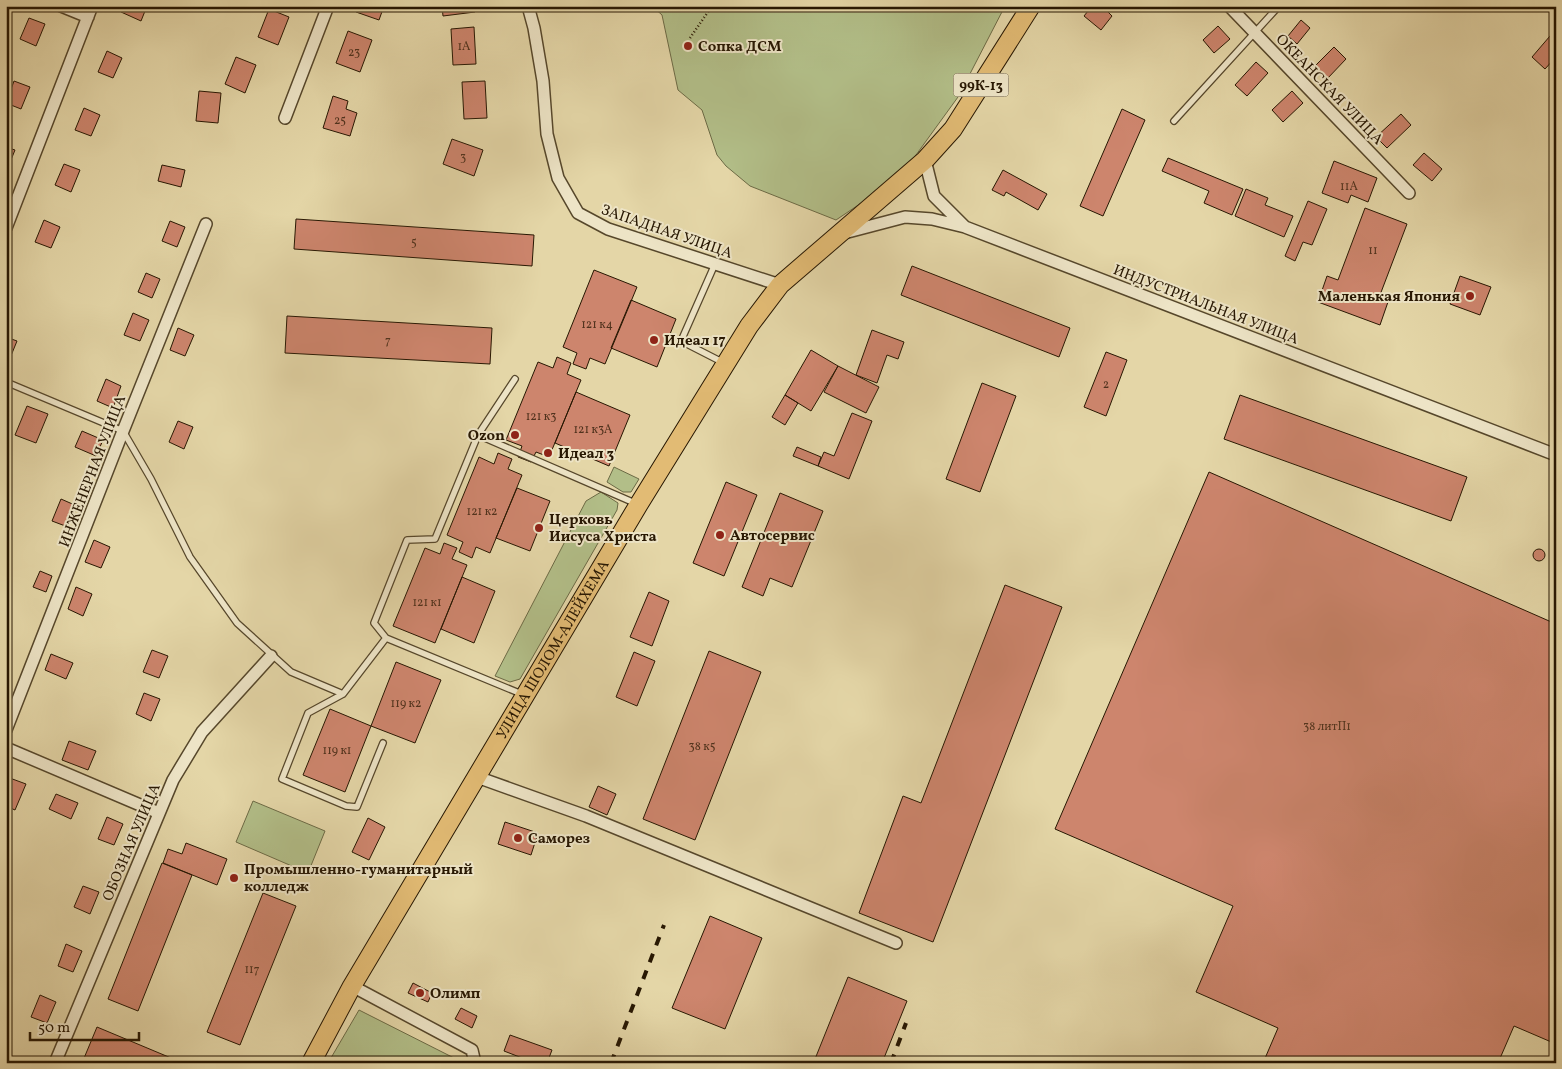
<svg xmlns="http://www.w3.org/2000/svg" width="1562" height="1069" font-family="Vollkorn,serif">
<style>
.green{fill:#b2be88;stroke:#6c6a45}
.building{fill:#cd856d;stroke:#271702}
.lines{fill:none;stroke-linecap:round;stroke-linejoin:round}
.lane-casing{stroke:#56472b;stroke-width:8}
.street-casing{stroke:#56472b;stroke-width:14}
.primary-casing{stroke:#271702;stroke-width:20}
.path{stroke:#271702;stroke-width:2.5;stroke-dasharray:1 2.5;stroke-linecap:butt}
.lane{stroke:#ede4c6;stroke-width:5.5}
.street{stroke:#ede4c6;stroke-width:11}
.primary{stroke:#e2bb74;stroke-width:18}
.rail{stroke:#271702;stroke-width:4;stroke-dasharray:9 9;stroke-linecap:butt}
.poi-dot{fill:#8f2418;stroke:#ede4c6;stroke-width:2}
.labels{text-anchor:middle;stroke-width:4;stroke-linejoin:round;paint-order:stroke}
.number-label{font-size:12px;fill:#50321d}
.shield{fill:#ede4c6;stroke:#62543d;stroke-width:1}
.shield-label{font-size:14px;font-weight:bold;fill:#271702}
.poi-label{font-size:15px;font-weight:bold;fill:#271702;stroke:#ede4c6;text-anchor:start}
.street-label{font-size:15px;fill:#271702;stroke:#ede4c6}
</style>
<rect width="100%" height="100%" fill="#e4d6a7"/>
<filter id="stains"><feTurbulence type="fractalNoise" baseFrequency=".004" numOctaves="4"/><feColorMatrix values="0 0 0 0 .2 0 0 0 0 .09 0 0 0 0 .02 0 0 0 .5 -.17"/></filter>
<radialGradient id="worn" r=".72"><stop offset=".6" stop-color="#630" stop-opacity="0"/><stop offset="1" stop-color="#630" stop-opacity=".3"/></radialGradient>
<path class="green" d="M652,6H1005L958,97L900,177L836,220L750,186L726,166L717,155L702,110L678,90L662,15Z
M614,467L639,479L631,492H623L607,482Z
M601,492L618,503L617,510L520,679L510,682L495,676L586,501Z
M253,801L325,831L308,873L236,842Z
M359,1010L456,1059L454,1063H328Z"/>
<path class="building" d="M123,6H147L141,21L121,12Z
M359,6H384L379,20L356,12Z
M442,6H474L475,12L443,16Z
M1092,6H1102L1112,16L1101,30L1084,16Z
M269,9L289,17L278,45L258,37Z
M29,18L45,24L36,46L20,39Z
M1301,20L1310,28L1297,44L1288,36Z
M1218,26L1230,39L1214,53L1203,40Z
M474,27L476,64L453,65L451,29Z
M1556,29V61L1554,59L1545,69L1532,57Z
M348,31L372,40L360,72L336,63Z
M1334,47L1346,59L1327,79L1314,67Z
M107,51L122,58L113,78L98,72Z
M236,57L256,65L245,93L225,84Z
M1256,62L1268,73L1247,96L1235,85Z
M14,81L30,87L21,109L6,103Z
M485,81L487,118L464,119L462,82Z
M199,91L221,93L218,123L196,121Z
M1292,91L1303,103L1283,122L1272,110Z
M333,96L348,101L346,109L357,113L350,136L323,128Z
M84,108L100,115L91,136L75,130Z
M1122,109L1145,120L1103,216L1080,206Z
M1401,114L1411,125L1387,148L1376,137Z
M452,139L483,150L474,176L443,164Z
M6,147L15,150L6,172Z
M1424,153L1442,169L1432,181L1413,165Z
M1168,158L1243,189L1232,215L1204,203L1209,191L1162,171Z
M1334,161L1377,178L1368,202L1351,195L1348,203L1322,193Z
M64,164L80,170L71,192L55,185Z
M162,165L185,170L181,187L158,181Z
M1003,170L1047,194L1038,210L1006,192L1004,196L992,190Z
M1246,189L1268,198L1265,205L1293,216L1284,237L1235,216Z
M1308,201L1327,209L1312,245L1303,242L1295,261L1285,256Z
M1365,208L1407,224L1380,295L1389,299L1380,325L1318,302L1327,276L1338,280Z
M296,219L534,235L532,266L294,249Z
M44,220L60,227L51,248L35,242Z
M170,221L185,227L177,247L162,241Z
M912,266L1070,328L1059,357L901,295Z
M594,270L637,287L605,364L590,358L586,369L573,364L577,353L563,347Z
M146,273L160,279L152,298L138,292Z
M1460,276L1491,287L1480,315L1450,304Z
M631,300L676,319L657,367L611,348Z
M133,313L149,320L140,341L124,335Z
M287,316L492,328L490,364L285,353Z
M178,328L194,335L185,356L170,350Z
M872,330L904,342L898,359L887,355L877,383L856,375Z
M6,337L17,341L8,363L6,362Z
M811,350L838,366L811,411L785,395Z
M1106,352L1127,360L1106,416L1084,407Z
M557,357L571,363L567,374L581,380L549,457L536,452L531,462L518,457L522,446L506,440L538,362L553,368Z
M838,366L879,387L866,413L824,392Z
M106,379L121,386L113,408L97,401Z
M982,383L1016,396L980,492L946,479Z
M576,392L630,415L609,466L555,443Z
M785,395L798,403L785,425L772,417Z
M1240,395L1467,477L1451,521L1224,439Z
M27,406L48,414L36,443L15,435Z
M852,413L872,421L849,479L818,466L824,452L834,456Z
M178,421L193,427L184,449L169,442Z
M82,431L103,440L96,456L75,447Z
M797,447L821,457L818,466L793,456Z
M498,453L512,459L508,469L522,475L490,553L476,547L472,558L459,552L463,542L447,535L479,457L494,464Z
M1209,472L1556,624V1044L1514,1026L1498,1063H1263L1278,1028L1196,992L1233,906L1055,829Z
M726,482L757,495L724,576L693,563Z
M517,488L550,501L530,551L496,538Z
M780,493L823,511L792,587L770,578L763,596L742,587Z
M61,499L77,506L68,527L52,521Z
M94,540L110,547L101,568L85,562Z
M444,543L457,548L452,559L467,565L435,643L393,626L425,548L440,554Z
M1533 555a6 6 0 1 1 12 0a6 6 0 1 1-12 0Z
M40,571L52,576L46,592L33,587Z
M462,577L495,591L474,643L441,629Z
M1005,585L1062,607L933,942L859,913L903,796L921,803Z
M76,587L92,594L83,616L68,609Z
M649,592L669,601L652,646L630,637Z
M152,650L168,656L159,678L143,672Z
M709,651L761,672L695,840L643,819Z
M634,652L655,661L637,706L616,697Z
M51,654L73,663L66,679L45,670Z
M396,662L441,680L415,743L371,726Z
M144,693L160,699L151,721L136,714Z
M330,709L371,726L345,792L303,775Z
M69,741L96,751L88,770L62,760Z
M7,777L26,784L15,810L6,806Z
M598,786L616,794L607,815L589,807Z
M56,794L78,803L71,819L49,809Z
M107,817L123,824L114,845L98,839Z
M368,818L385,827L369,860L352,852Z
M505,822L538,833L531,855L498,844Z
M186,843L227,859L217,885L163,863L168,849L182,854Z
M162,863L192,875L138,1011L108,999Z
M83,886L99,892L90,914L74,907Z
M263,893L296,906L240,1045L207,1032Z
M710,916L762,938L725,1029L672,1008Z
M66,944L82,951L73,972L58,966Z
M848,977L907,1001L882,1063H825L815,1059Z
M413,983L432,993L428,1002L408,993Z
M40,995L56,1002L47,1023L31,1017Z
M461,1008L477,1016L472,1028L455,1019Z
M97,1027L183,1063H82Z
M510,1035L552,1050L547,1063H535L504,1051Z"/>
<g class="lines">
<g class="lane-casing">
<path id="lane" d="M1174,121L1279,6
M715,264L681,341L724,363
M6,382L123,431L151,479L190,557L237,623L291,672L343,694
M478,435L515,379
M524,695L386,638L374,623L407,540L435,539L478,435L637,504
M383,743L357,807L346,806L282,779L308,713L343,694L386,638"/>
</g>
<g class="street-casing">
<path id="street" d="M61,6L88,17
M528,6L534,28L543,81L547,134L558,178L578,213L608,229L780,285
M1229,6L1409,193
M285,118L328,6
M925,160L934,196L964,226
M6,228L92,6
M844,233L905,217L932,219L965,227L1556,455
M6,730L123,431L206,224
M6,748L159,813
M477,777L586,816L896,943
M352,986L472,1050L475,1063
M55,1063L173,780L202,732L271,656"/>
</g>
<g class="primary-casing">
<g id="primary">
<path id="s1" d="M311,1063L352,986L639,504L749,326L780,285L925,160L953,129L1031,6"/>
</g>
</g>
<path class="path" d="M690,38L712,6"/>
<use href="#lane" class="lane"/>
<use href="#street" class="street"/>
<use href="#primary" class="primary"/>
<path class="rail" d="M611,1063L664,925
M891,1063L906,1023"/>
</g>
<g class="poi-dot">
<circle cx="688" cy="46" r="5"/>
<circle cx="1470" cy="296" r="5"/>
<circle cx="654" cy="340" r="5"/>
<circle cx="515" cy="435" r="5"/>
<circle cx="548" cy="453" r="5"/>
<circle cx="539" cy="528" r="5"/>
<circle cx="720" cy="535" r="5"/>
<circle cx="518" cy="838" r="5"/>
<circle cx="234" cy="878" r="5"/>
<circle cx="420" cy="993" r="5"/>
</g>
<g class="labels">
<g class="number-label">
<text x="464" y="50">1А</text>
<text x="354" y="56">23</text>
<text x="340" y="124">25</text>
<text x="463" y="161">3</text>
<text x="1349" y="190">11А</text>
<text x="414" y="246">5</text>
<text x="1373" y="254">11</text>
<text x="597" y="328">121 к4</text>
<text x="388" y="344">7</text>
<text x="1106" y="388">2</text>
<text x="541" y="420">121 к3</text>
<text x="593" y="433">121 к3А</text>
<text x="482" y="515">121 к2</text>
<text x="427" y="606">121 к1</text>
<text x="406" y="707">119 к2</text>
<text x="1327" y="730">38 литП1</text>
<text x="702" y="750">38 к5</text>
<text x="337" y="754">119 к1</text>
<text x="252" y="973">117</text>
</g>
<rect class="shield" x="953.5" y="73.5" width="55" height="23" rx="4"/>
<g class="shield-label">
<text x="981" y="90">99К-13</text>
</g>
<g class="poi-label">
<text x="698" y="51">Сопка ДСМ</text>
<text x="1460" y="301" text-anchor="end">Маленькая Япония</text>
<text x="664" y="345">Идеал 17</text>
<text x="505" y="440" text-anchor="end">Ozon</text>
<text x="558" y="458">Идеал 3</text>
<text x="549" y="524">Церковь<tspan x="549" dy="17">Иисуса Христа</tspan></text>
<text x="730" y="540">Автосервис</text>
<text x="528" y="843">Саморез</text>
<text x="244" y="874">Промышленно-гуманитарный<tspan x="244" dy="17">колледж</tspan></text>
<text x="430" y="998">Олимп</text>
</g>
<g class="street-label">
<text transform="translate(1330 89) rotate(46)" y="5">ОКЕАНСКАЯ УЛИЦА</text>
<text transform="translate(667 231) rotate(19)" y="5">ЗАПАДНАЯ УЛИЦА</text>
<text transform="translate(1206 304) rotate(21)" y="5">ИНДУСТРИАЛЬНАЯ УЛИЦА</text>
<text transform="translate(92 471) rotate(-69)" y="5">ИНЖЕНЕРНАЯ УЛИЦА</text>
<text dy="5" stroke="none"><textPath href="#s1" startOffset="479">УЛИЦА ШОЛОМ-АЛЕЙХЕМА</textPath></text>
<text transform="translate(131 842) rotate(-67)" y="5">ОБОЗНАЯ УЛИЦА</text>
</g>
</g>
<rect width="1562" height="1069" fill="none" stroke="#e4d6a7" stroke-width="25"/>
<rect x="8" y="8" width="1547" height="1054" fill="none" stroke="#271702" stroke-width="2.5"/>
<rect x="12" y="12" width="1537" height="1044" fill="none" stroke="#271702"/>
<path d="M30 1032v8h109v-8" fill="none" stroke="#271702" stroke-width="2.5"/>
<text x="38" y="1032" font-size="15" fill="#271702" stroke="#ede4c6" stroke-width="4" paint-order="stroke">50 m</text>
<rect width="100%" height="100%" filter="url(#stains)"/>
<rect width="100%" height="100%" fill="url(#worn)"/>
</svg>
